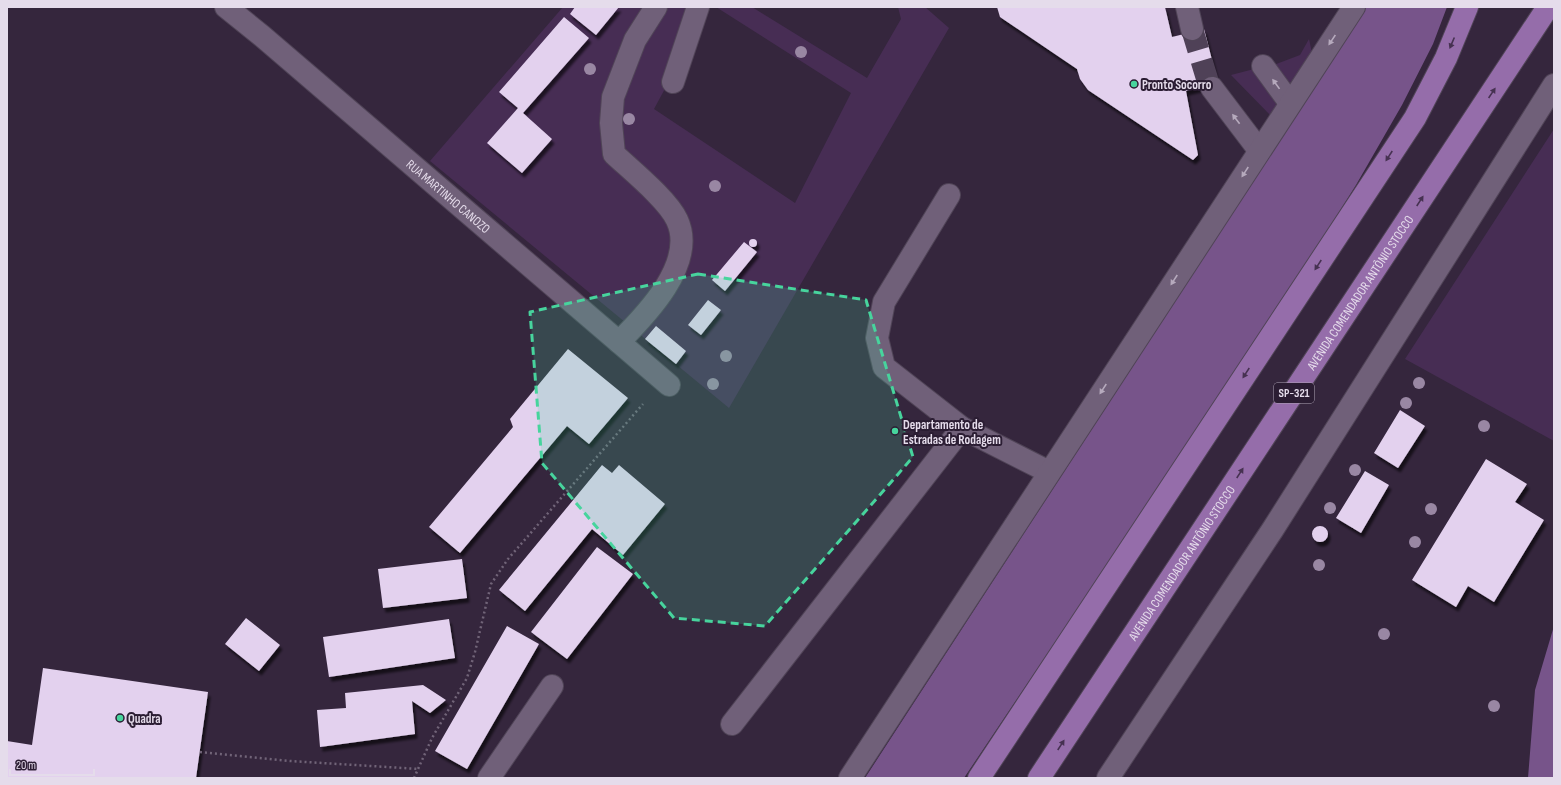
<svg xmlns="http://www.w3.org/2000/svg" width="1561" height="785" font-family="'Sofia Sans Condensed',sans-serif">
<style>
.green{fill:#472d54}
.forest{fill:#77548a}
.building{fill:#e3d1ee;filter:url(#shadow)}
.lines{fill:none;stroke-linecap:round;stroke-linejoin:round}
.minor-tunnel{stroke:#4f4157;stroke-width:22;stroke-dasharray:22 11;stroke-linecap:butt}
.minor-casing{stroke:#504457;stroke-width:24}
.major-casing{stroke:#504457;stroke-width:24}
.path{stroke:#716478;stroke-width:2.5;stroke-dasharray:2 3;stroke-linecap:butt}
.minor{stroke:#706079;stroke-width:22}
.major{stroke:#956daa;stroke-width:22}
.tree{fill:#9987a3}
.oneway{fill:#b6aabd}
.oneway2{fill:#463151}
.marked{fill:#47d49d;fill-opacity:0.2;stroke:#47d49d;stroke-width:3;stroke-dasharray:8 5;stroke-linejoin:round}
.poi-dot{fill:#47d49d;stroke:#2b1d33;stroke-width:1.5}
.labels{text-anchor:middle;stroke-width:4;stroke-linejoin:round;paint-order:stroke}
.shield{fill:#2b1d33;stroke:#ada3b4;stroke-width:1}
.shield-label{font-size:12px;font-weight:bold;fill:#e5dceb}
.poi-label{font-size:13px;font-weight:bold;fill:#e5dceb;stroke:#2b1d33;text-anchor:start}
.street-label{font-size:13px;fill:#e5dceb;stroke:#2b1d33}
</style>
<defs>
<filter id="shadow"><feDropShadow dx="2.5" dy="4.5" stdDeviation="1" flood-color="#0009"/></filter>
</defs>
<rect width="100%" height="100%" fill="#35263d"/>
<path class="green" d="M563,7H709L654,109L795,203L851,93L716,7H752L867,78L901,19L898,7H925L949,28L729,408L430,161Z
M1309,39L1313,58L1289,94L1271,66L1300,55Z
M1254,69L1282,106L1275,120L1231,75Z
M1554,129V441L1405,359Z"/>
<path class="forest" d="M1366,7H1447L1433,44L1402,105L1356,185L1272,319L964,778H865Z
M1554,626V778H1528L1535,690Z"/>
<path class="building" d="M575,7H619L596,35L570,14Z
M997,7H1165L1172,37L1204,29L1218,83L1186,91L1198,155L1193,160L1088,90L1080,79L1077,69L1000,17Z
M564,17L589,38L523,113L552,139L522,173L487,143L518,108L499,92Z
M749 243a4 4 0 1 1 8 0a4 4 0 1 1-8 0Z
M744,242L757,252L725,291L712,280Z
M708,300L721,310L701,335L688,325Z
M656,326L686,351L676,364L645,339Z
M568,349L628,398L589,444L567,426L460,553L429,527L513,427L510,419Z
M1400,410L1425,426L1398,468L1374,453Z
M1486,459L1527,484L1515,502L1544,520L1494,602L1468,586L1456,607L1412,580Z
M602,465L612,473L619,465L665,504L623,555L592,529L525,611L499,590Z
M1365,471L1389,485L1361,533L1336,518Z
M1312 534a8 8 0 1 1 16 0a8 8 0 1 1-16 0Z
M597,547L633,574L567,659L531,632Z
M462,559L467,598L383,608L378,569Z
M246,618L280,645L259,671L225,644Z
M449,619L455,658L329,677L323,637Z
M507,626L539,644L467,769L435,751Z
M43,668L208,692L196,778H7V741L32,745Z
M423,685L446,700L430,713L412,701L415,734L320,747L317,710L346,708L345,693Z"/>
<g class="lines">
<path class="minor-tunnel" d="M1192,29L1208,82L1212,88"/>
<g class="minor-casing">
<g id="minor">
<path id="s1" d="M226,7L262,36L669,385"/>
<path d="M1187,7L1192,29"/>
<path d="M1263,66L1290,103"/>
<path d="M673,82L698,7"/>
<path d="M1212,88L1259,150"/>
<path d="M949,195L884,302L877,338L884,367L962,428"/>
<path d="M619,342C646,315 697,263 677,220C668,200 631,170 614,154L611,123L613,97L635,40L656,7"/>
<path d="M732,724L962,428L1049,472"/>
<path d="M489,778L552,686"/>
<path d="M850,778L1354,7"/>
<path d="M1108,778L1273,529L1554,85"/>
</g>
</g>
<g class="major-casing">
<g id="major">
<path d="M979,778L1415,118L1446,58L1467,7"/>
<path id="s2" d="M1039,778L1548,7"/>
</g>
</g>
<path class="path" d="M200,752L290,761L419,769
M414,778L432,738L467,678L475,652L491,584L508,559L643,404"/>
<use href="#minor" class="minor"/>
<use href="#major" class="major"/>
</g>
<g class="tree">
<circle cx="801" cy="52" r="6"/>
<circle cx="590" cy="69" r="6"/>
<circle cx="629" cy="119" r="6"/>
<circle cx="715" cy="186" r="6"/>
<circle cx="726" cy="356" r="6"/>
<circle cx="1419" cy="383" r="6"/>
<circle cx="713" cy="384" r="6"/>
<circle cx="1406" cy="403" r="6"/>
<circle cx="1484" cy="426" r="6"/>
<circle cx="1355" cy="470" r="6"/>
<circle cx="1330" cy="508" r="6"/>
<circle cx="1431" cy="509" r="6"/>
<circle cx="1415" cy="542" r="6"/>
<circle cx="1319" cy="565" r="6"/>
<circle cx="1384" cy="634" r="6"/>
<circle cx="1494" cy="706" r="6"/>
</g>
<defs><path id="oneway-solid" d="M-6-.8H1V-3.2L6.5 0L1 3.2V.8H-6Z"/></defs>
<g class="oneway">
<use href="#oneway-solid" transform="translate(1332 40) rotate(124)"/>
<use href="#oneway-solid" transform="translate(1276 84) rotate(-126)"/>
<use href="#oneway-solid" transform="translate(1236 119) rotate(-127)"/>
<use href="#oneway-solid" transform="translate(1245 172) rotate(123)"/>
<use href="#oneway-solid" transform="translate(1174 280) rotate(123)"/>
<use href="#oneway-solid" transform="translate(1103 389) rotate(123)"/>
</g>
<g class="oneway2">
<use href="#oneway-solid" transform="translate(1452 43) rotate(113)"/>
<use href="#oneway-solid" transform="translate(1492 93) rotate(-56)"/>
<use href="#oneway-solid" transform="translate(1389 156) rotate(123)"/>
<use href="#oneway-solid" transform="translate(1420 201) rotate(-57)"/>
<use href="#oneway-solid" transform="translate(1318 265) rotate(123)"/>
<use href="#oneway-solid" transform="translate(1246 373) rotate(123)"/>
<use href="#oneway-solid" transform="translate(1240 473) rotate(-57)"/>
<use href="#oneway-solid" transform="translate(1061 745) rotate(-57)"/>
</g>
<path class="marked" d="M698,274L866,300L913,457L765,626L674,618L542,463L530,312Z"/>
<g class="poi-dot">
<circle cx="1134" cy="84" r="4"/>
<circle cx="895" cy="431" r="4"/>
<circle cx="120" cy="718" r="4"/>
</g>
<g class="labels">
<rect class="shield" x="1274" y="383" width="40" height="20" rx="3"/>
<g class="shield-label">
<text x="1294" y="397">SP-321</text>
</g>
<g class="poi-label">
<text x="1142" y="89">Pronto Socorro</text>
<text x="903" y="429">Departamento de<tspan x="903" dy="15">Estradas de Rodagem</tspan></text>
<text x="128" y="723">Quadra</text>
</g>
<g class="street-label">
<text dy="5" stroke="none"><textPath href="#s1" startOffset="292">RUA MARTINHO CANOZO</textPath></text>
<text dy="5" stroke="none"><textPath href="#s2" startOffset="582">AVENIDA COMENDADOR ANTÔNIO STOCCO</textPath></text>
<text dy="5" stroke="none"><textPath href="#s2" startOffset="258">AVENIDA COMENDADOR ANTÔNIO STOCCO</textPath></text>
</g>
</g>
<rect width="1561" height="785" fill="none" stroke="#e5dceb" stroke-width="16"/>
<path d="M10 769v6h84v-6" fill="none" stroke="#e5dceb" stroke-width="2"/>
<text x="16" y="769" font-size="12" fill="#e5dceb" stroke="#2b1d33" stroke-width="3" paint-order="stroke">20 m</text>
</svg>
